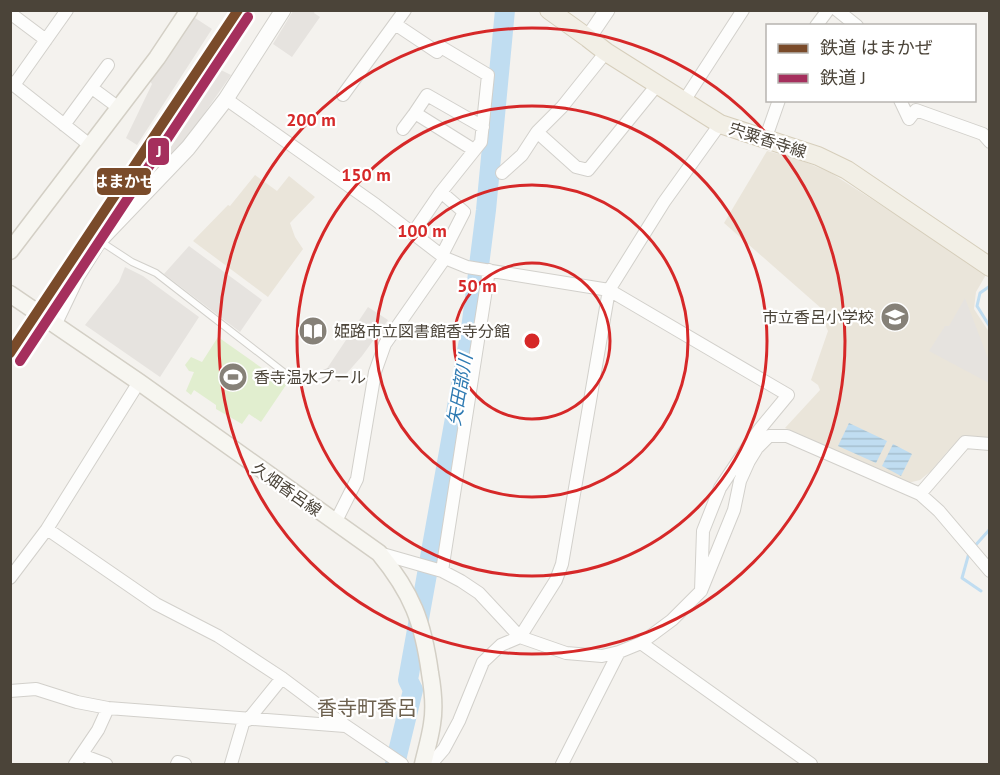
<svg xmlns="http://www.w3.org/2000/svg" width="1000" height="775" font-family="'PT Sans','Noto Sans JP',sans-serif">
<style>
.education{fill:#eae5da}
.pitch{fill:#e1eecf}
.parking{fill:#e6e3df}
.water{fill:url(#water-rules)}
.lines{fill:none;stroke-linecap:round;stroke-linejoin:round}
.stream{stroke:#c0ddf1;stroke-width:3}
.river{stroke:#c0ddf1;stroke-width:20}
.pedestrian-tunnel{stroke:#d2cfca;stroke-width:9;stroke-dasharray:9 4.5;stroke-linecap:butt}
.service-casing{stroke:#d2d0cb;stroke-width:8}
.minor-casing{stroke:#d2d0cb;stroke-width:14}
.tertiary-casing{stroke:#d2d0cb;stroke-width:17}
.secondary-casing{stroke:#d3cfc5;stroke-width:19}
.primary-casing{stroke:#d6cebb;stroke-width:20}
.service{stroke:#fdfdfc;stroke-width:6}
.minor{stroke:#fdfdfc;stroke-width:12}
.tertiary{stroke:#fdfdfc;stroke-width:15}
.secondary{stroke:#f7f6f1;stroke-width:16}
.primary{stroke:#f2efe6;stroke-width:18}
.rail-1-casing{stroke:#fff;stroke-width:15}
.rail-2-casing{stroke:#fff;stroke-width:15}
.rail-1{stroke:#7a4b2a;stroke-width:10}
.rail-2{stroke:#a52f5d;stroke-width:10}
.ring{fill:none;stroke:#d62828;stroke-width:3}
.labels{text-anchor:middle;stroke-width:4.5;stroke-linejoin:round;paint-order:stroke}
.street-label{font-size:16px;fill:#4b4439;stroke:#fff}
.poi-label{font-size:16px;fill:#4b4439;stroke:#fff;text-anchor:start}
.water-label{font-size:18px;font-style:italic;fill:#2e7ab2;stroke:#fff}
.quarter-label{font-size:20px;fill:#6e6250;stroke:#fff}
.centre{fill:#d62828;stroke:#fff;stroke-width:3}
.ring-label{font-size:18px;text-anchor:middle;font-weight:bold;fill:#d62828;stroke:#fff;stroke-width:4.5;stroke-linejoin:round;paint-order:stroke}
.line-badge{stroke:#fff;stroke-width:2}
.badge-label{font-size:16px;text-anchor:middle;font-weight:bold;fill:#fff}
</style>
<defs>
<pattern id="water-rules" width="6" height="5" patternUnits="userSpaceOnUse" patternTransform="scale(1.5)"><rect width="6" height="5" fill="#c0ddf1"/><path d="M0 2.5h6" fill="none" stroke="#a6bfcf"/></pattern>
</defs>
<rect width="100%" height="100%" fill="#f4f2ee"/>
<path class="education" d="M767,151L798,159L831,173L987,273L976,292L974,309L989,332V438L965,437L947,452L931,471L920,480L908,483L785,428L820,390L818,385L811,380L828,331L820,313L822,309L724,223Z
M255,175L277,191L289,176L315,197L290,223L295,237L303,249L268,297L193,241L228,205L230,206Z"/>
<path class="pitch" d="M218,337L286,385L261,422L249,414L242,424L216,409V405L194,390L191,395L186,391L194,372L189,371L185,365L191,357L202,362Z"/>
<path class="parking" d="M293,11H315L314,13L320,17L292,57L273,44Z
M189,14L212,29L137,145L126,138L152,84L147,77Z
M221,70L231,75L194,128L170,158L165,152Z
M189,246L262,300L240,332L164,274Z
M125,267L143,276L199,317L160,377L85,325L119,282Z
M965,298L989,361V383L929,351L945,326H949Z
M368,307L388,320L362,356L339,382L326,370Z"/>
<path class="water" d="M849,423L887,441L876,463L838,446Z
M893,444L912,454L901,476L882,466Z"/>
<g class="lines">
<path class="stream" d="M990,286L980,293L977,306L990,327
M973,548L990,529
M969,553L962,578L981,591"/>
<path class="river" d="M395,764L413,690L408,680L471,329L486,210L505,10"/>
<path class="pedestrian-tunnel" d="M214,37L227,47"/>
<g class="service-casing">
<path id="service" d="M100,241L132,262L156,273L290,377L311,378L329,372"/>
</g>
<g class="minor-casing">
<path id="minor" d="M837,10L857,26
M10,13L46,40
M395,24L437,52L441,47L488,75L481,142L441,192L413,233
M816,26L828,10
M606,52L562,107L537,132L576,167L588,170L657,85
M10,82L91,146
M14,85L67,10
M92,88L119,108
M343,95L405,10
M226,99L376,205L445,258L467,267L609,290L788,395L759,430L720,488L703,531L701,591
M900,100L909,119L916,110L983,134L990,142
M684,101L743,10
M64,125L108,65
M403,129L415,113
M765,140L779,100
M474,150L415,113L427,95L483,127
M502,173L522,155L537,132
M441,192L464,212L442,255
M920,494L965,442L990,444
M335,523L357,479L375,372L385,344L445,258
M47,529L156,604L218,636L282,678L346,726L402,764
M379,553L442,571L461,581L479,593L520,637L566,653L602,656L619,652L641,643L672,620L701,591L734,510L740,481L749,461L757,448L769,436H787L920,494L939,511L990,571
M442,571L489,270
M10,578L47,529L139,382
M641,643L811,764
M10,691L36,689L77,702L108,708L345,726
M248,720L282,678
M82,755L106,764
M75,764L98,730L108,708
M177,764L178,762L185,764
M231,764L244,720
M431,764L444,749L459,721L483,662L501,645L520,637L556,580L562,564L609,290L664,202L720,124
M562,764L619,652"/>
</g>
<g class="tertiary-casing">
<path id="tertiary" d="M588,38L607,10
M54,324L77,276L99,241L188,148L226,99L283,10"/>
</g>
<g class="secondary-casing">
<path id="secondary" d="M10,251L157,58L189,10
M10,294L139,382L379,553C412,593 423,622 430,673C433,690 435,707 432,724C430,738 426,751 423,764"/>
</g>
<g class="primary-casing">
<path id="primary" d="M549,10L588,38L606,52L720,124L818,156L847,170L990,267"/>
</g>
<use href="#service" class="service"/>
<use href="#minor" class="minor"/>
<use href="#tertiary" class="tertiary"/>
<use href="#secondary" class="secondary"/>
<use href="#primary" class="primary"/>
<g class="rail-1-casing">
<path id="rail-1" d="M10,353L238,10"/>
</g>
<g class="rail-2-casing">
<path id="rail-2" d="M20,361L248,17"/>
</g>
<use href="#rail-1" class="rail-1"/>
<use href="#rail-2" class="rail-2"/>
</g>
<g class="ring">
<circle cx="532" cy="341" r="78"/>
<circle cx="532" cy="341" r="156"/>
<circle cx="532" cy="341" r="235"/>
<circle cx="532" cy="341" r="313"/>
</g>
<defs>
<g id="school-disc" transform="scale(1.5)"><circle r="9.5" fill="#868178" stroke="#fff"/><path d="M0-5L7-2L0 1L-7-2ZM-4 1L0 2.5L4 1V4Q0 6-4 4Z" fill="#fff"/></g>
<g id="library-disc" transform="scale(1.5)"><circle r="9.5" fill="#868178" stroke="#fff"/><path d="M-6-4Q-3-5.5-.7-3.5V5Q-3 3-6 4ZM6-4Q3-5.5 .7-3.5V5Q3 3 6 4Z" fill="#fff"/></g>
<g id="stadium-disc" transform="scale(1.5)"><circle r="9.5" fill="#868178" stroke="#fff"/><path d="M0-5a6.5 5 0 1 0 0 10a6.5 5 0 1 0 0-10ZM-3.5-1.8h7v3.6h-7Z" fill="#fff"/></g>
</defs>
<g fill-rule="evenodd">
<use href="#school-disc" x="895" y="317"/>
<use href="#library-disc" x="313" y="331"/>
<use href="#stadium-disc" x="233" y="377"/>
</g>
<g class="labels">
<g class="street-label">
<text transform="translate(768 140) rotate(18)" y="6">宍粟香寺線</text>
<text transform="translate(287 489) rotate(35)" y="6">久畑香呂線</text>
</g>
<g class="poi-label">
<text x="874" y="323" text-anchor="end">市立香呂小学校</text>
<text x="334" y="337">姫路市立図書館香寺分館</text>
<text x="254" y="383">香寺温水プール</text>
</g>
<g class="water-label">
<text transform="translate(460 390) rotate(-80)" y="6">矢田部川</text>
</g>
<g class="quarter-label">
<text x="367" y="715">香寺町香呂</text>
</g>
</g>
<circle cx="532" cy="341" r="9" class="centre"/>
<g class="ring-label">
<text x="311" y="126">200 m</text>
<text x="366" y="181">150 m</text>
<text x="422" y="237">100 m</text>
<text x="477" y="292">50 m</text>
</g>
<g class="line-badge">
<rect x="147" y="137" width="23" height="29" rx="6" fill="#a52f5d"/>
<rect x="96" y="167" width="56" height="29" rx="6" fill="#7a4b2a"/>
</g>
<g class="badge-label">
<text x="159" y="157">J</text>
<text x="124" y="187">はまかぜ</text>
</g>
<rect width="1000" height="775" fill="none" stroke="#4b4439" stroke-width="24"/>
<rect x="766" y="24" width="210" height="78" fill="#ffffff" stroke="#b7b4b0" stroke-width="1.5"/>
<rect x="778" y="44" width="30" height="9" fill="#7a4b2a" stroke="#b7b4b0" stroke-width="1.5"/>
<text x="820" y="54" font-size="18" fill="#4b4439">鉄道 はまかぜ</text>
<rect x="778" y="74" width="30" height="9" fill="#a52f5d" stroke="#b7b4b0" stroke-width="1.5"/>
<text x="820" y="84" font-size="18" fill="#4b4439">鉄道 J</text>
</svg>
